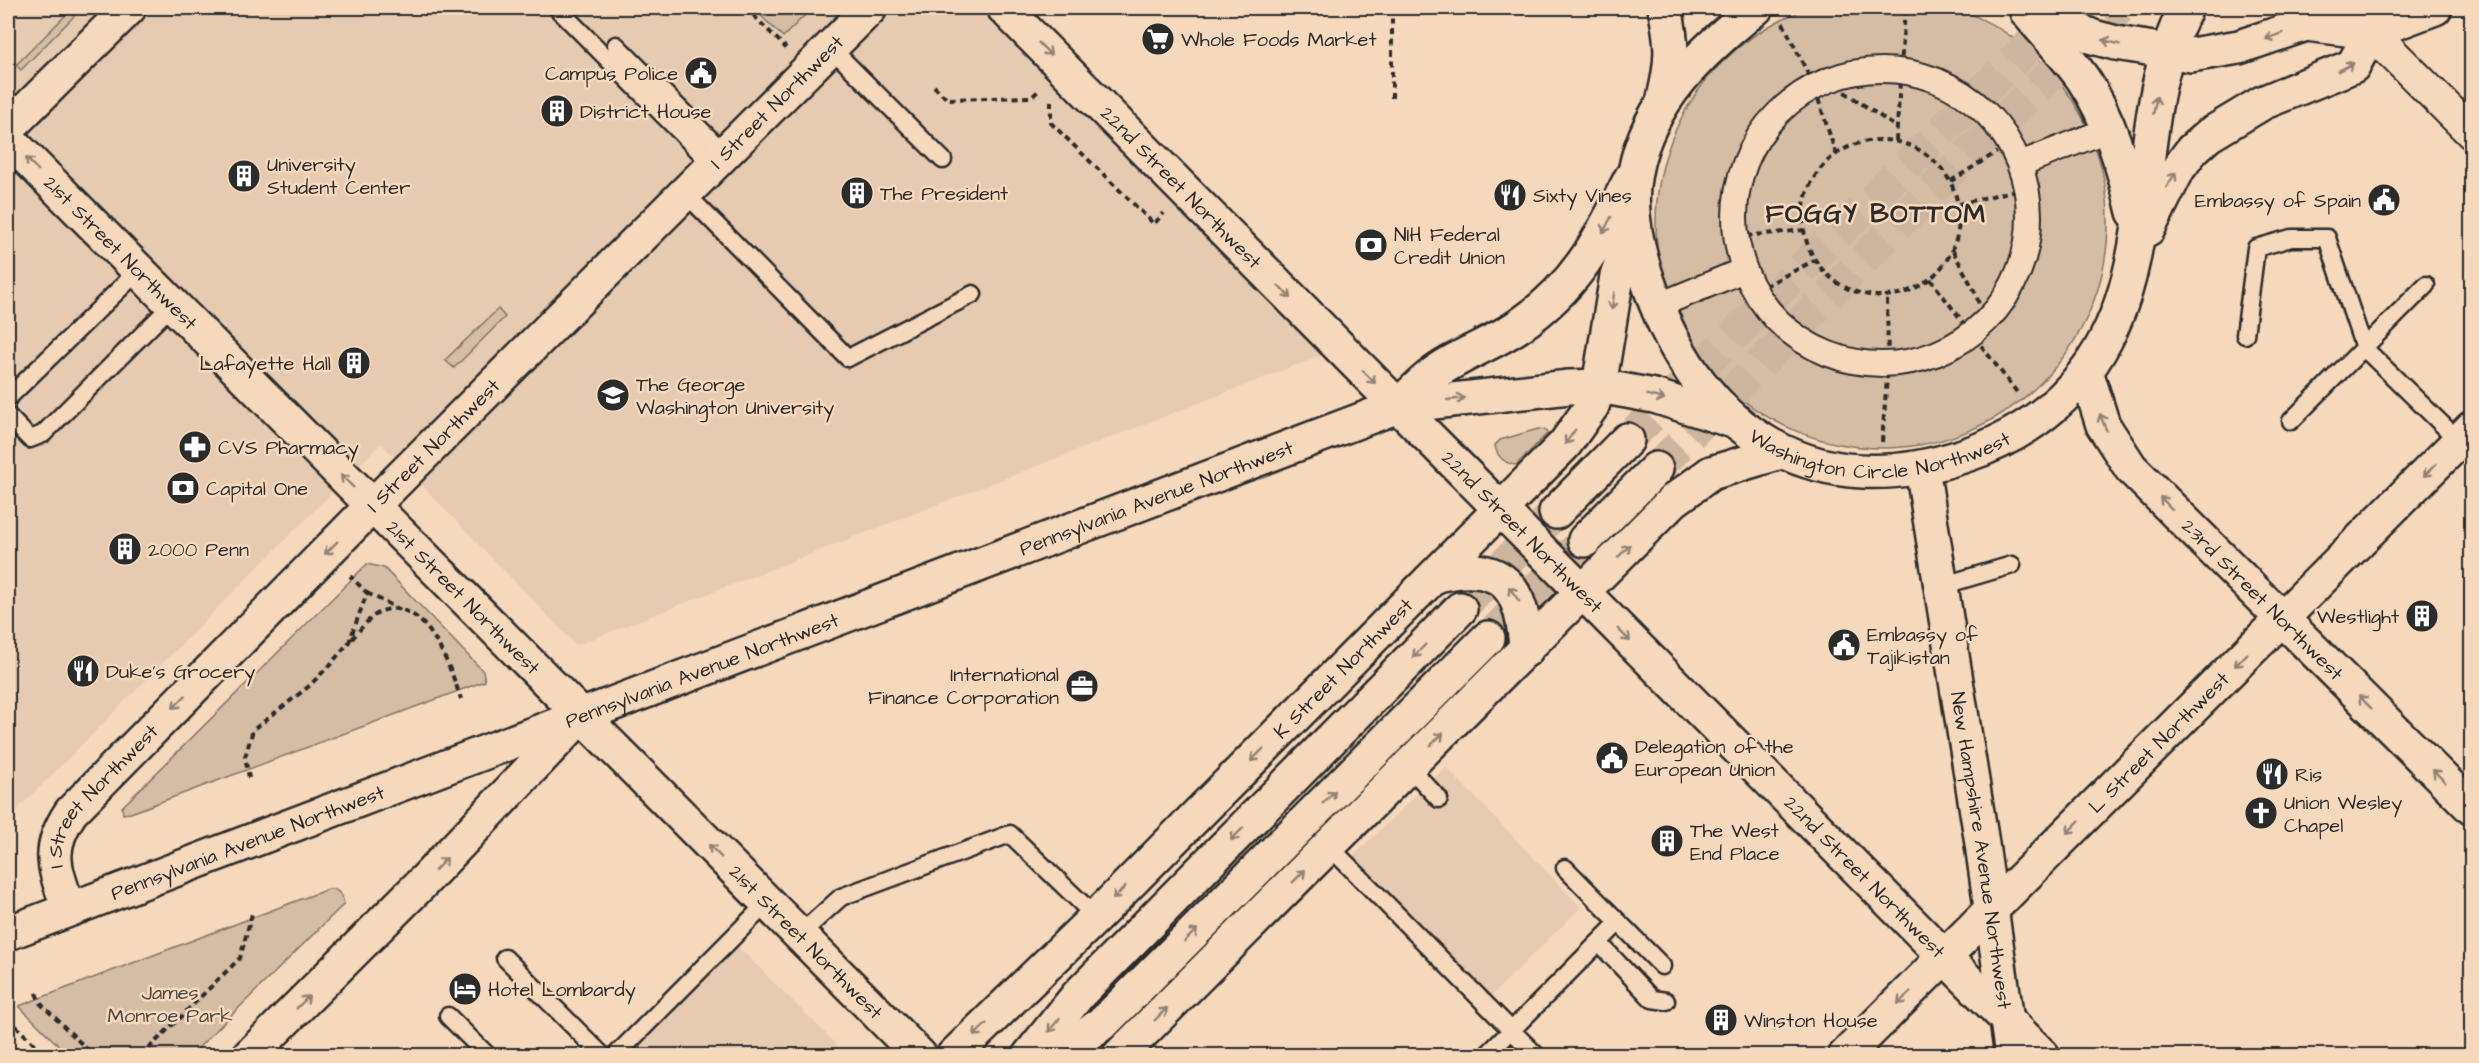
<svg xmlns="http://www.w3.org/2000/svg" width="2479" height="1063" font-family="'Architects Daughter',sans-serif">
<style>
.built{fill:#e6cab1}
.green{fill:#d5bca4;stroke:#807468;stroke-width:1.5}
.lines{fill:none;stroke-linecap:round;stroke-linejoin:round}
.trunk-tunnel{stroke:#cdb59f;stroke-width:33;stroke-dasharray:33 16;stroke-linecap:butt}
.service-casing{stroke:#2b2b2b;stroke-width:21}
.pedestrian-casing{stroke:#2b2b2b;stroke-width:28}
.minor-casing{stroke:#2b2b2b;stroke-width:36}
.tertiary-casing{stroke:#2b2b2b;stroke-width:38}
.secondary-casing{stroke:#2b2b2b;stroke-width:38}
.primary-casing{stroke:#2b2b2b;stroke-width:38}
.trunk-casing{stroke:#2b2b2b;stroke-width:38}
.path{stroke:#2b2b2b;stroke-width:4;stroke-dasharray:6 4.5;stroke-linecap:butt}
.service{stroke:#f6d8bc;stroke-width:16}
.pedestrian{stroke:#f6d8bc;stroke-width:24}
.minor{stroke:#f6d8bc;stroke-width:32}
.tertiary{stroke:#f6d8bc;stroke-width:33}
.secondary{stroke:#f6d8bc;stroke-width:33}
.primary{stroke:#f6d8bc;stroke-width:33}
.trunk{stroke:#f6d8bc;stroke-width:33}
.oneway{stroke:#908274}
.labels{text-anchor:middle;stroke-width:5;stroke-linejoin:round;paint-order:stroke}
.poi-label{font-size:20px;fill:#2b2b2b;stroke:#f6d8bc;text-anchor:start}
.street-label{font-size:20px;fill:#2b2b2b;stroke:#f6d8bc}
.park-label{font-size:20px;fill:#4d4843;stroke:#f6d8bc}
.district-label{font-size:26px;font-weight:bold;letter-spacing:1.5px;fill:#2b2b2b;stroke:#f6d8bc}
</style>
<rect width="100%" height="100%" fill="#f6d8bc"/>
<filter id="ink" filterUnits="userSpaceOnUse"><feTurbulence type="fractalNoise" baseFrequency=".0167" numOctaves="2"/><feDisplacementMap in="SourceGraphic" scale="12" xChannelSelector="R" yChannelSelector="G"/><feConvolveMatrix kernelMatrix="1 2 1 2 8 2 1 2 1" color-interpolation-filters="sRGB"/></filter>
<g filter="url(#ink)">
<path class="built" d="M8,8H1004L1340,348L576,645L381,443L8,819Z
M1446,767L1581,907L1491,996L1351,858Z
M734,943L847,1055L623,1056Z"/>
<path class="green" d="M1656 222a226 226 0 1 1 452 0a226 226 0 1 1-452 0Z
M73,8H82L21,70L16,65Z
M753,8H812L783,37Z
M498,309L505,317L454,368L445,360Z
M1538,429L1546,430L1547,434L1516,465C1505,464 1496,456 1495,445L1500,440Z
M367,564L384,568L483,671L485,681L131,813L123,814L122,807Z
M328,889H335L342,896L344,904L191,1055H68L19,1006Z"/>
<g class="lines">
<path class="trunk-tunnel" d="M1627,440L2067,8
M1656,469L1956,166L2120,8
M1460,609L1556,512
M1488,638L1585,540"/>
<g class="service-casing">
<path id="service" d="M557,8L713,165
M616,45L725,154
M830,47L943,160
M685,193L848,358L973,294
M2245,335L2256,248L2291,238H2327L2364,348L2459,441
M8,398L138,271
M8,416L30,439L43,434L172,305
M2291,421L2426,285
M1941,586L2012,565
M1409,767L1439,799
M1329,846L1537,1056
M1565,868L1662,966
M799,935L841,897L1010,834L1096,917
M1599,943L1652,999L1666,1001
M505,958L603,1056
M448,1016L488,1056
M615,1056L767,903
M1486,1056L1619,922"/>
</g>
<g class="pedestrian-casing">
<path id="pedestrian" d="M1735 217a147 147 0 1 1 294 0a147 147 0 1 1-294 0Z
M2020,164L2092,136
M1669,301L1744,270"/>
</g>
<g class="minor-casing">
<path id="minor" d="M2347,8L2472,133"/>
</g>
<g class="tertiary-casing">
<g id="tertiary">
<path id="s1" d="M1004,8L1398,406"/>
<path d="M8,128L129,8"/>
<path id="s2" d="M8,139L920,1056"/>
<path id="s3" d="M69,909C55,869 45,850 71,812L372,506L870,8"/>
<path d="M1845,1056L1991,910"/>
</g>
</g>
<g class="secondary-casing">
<g id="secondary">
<path id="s4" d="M1922,468L1981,837L2012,1056"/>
<path id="s5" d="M1991,910L2472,428"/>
<path d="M249,1056L424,881L581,716"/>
</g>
</g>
<g class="primary-casing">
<g id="primary">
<path id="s6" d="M1756,8C1703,50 1648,101 1635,172C1627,211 1638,254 1651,290C1701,433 1815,505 1963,456C2012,440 2055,412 2086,371C2165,266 2127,121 2186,8"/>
<path d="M2026,8L2093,37L2116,43L2191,55L2239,47L2306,24L2371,32L2435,8"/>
<path d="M2027,12C2046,34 2066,55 2083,79C2110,119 2123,166 2134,212"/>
<path d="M1664,98C1673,61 1673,45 1665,8"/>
<path d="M2148,229L2178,169L2192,150L2209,135L2262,103L2353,66L2371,32"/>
<path id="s7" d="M2086,371L2103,425L2131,468L2472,808"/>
<path id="s8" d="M1398,406L2043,1056"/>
<path d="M1398,406C1408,397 1418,386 1428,378C1455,356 1491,345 1520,325C1579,284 1599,240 1631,178"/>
<path d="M1437,575C1504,559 1523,588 1526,650"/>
<path id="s9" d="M8,933L1398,406L1569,387L1599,386L1654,396L1736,422"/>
<path id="s10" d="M953,1056L1096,917L1565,444L1592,406L1599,386L1617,276L1634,225"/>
<path d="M1119,1056L1673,501L1711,473L1781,452"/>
</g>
</g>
<g class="trunk-casing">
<path id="trunk" d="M1556,512L1627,440
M1585,540L1656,469
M1029,1056L1079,994L1460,609
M1059,1056L1105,1021L1488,638"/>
</g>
<path class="path" d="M746,8L786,48
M1311,8L1315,11L1318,8
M1783,23L1814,86L1836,154
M1827,80L1896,127
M934,86L947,99L1032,97L1040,89
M1392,98V8
M1051,101V123L1154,224L1164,213
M1803 218a78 78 0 1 1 156 0a78 78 0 1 1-156 0Z
M1896,141L1905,8
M1951,181L1997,152
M1959,204L2016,190
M1736,237L1804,230
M1953,251L1976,294L1984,322
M1930,279L2019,395
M1765,286L1815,260
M1882,442L1888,364L1887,296
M367,593L401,610
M352,639C360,630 370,616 382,611C426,595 451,670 461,699
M249,778L245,757L253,730L308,687L330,665L349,642L367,593L350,576
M36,993L40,1003L94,1056
M8,1018L46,1056
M141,1056L240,958L253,910"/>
<use href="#service" class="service"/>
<use href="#pedestrian" class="pedestrian"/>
<use href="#minor" class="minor"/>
<use href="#tertiary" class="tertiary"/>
<use href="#secondary" class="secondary"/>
<use href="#primary" class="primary"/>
<use href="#trunk" class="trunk"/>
</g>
<defs><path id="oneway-shaft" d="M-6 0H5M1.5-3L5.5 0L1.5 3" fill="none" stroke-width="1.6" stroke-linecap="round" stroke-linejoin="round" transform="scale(1.5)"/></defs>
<g class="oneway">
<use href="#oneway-shaft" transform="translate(2274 36) rotate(160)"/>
<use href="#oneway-shaft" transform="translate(2111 42) rotate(-165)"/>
<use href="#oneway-shaft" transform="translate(1045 49) rotate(45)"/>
<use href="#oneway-shaft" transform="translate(2346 67) rotate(-27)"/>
<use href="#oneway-shaft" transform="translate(2155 105) rotate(-79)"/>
<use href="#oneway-shaft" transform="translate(32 164) rotate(-135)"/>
<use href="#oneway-shaft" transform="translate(2171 180) rotate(-58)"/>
<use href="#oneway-shaft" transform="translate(1607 225) rotate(118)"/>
<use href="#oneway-shaft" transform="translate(1285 292) rotate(45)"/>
<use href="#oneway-shaft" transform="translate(1613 301) rotate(98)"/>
<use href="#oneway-shaft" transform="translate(1369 377) rotate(45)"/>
<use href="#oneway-shaft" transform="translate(1656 397) rotate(14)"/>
<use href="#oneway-shaft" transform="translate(1456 399) rotate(-6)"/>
<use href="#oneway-shaft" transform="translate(2103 422) rotate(-112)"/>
<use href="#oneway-shaft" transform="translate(1570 437) rotate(125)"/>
<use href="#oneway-shaft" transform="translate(2430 470) rotate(135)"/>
<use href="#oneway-shaft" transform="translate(347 481) rotate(-135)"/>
<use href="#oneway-shaft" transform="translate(2166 503) rotate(-135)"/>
<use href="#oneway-shaft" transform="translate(331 548) rotate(135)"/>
<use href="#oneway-shaft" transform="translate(1624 551) rotate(-46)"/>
<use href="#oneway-shaft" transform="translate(1514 594) rotate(-125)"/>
<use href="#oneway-shaft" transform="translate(1624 635) rotate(45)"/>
<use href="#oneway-shaft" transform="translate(1419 651) rotate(135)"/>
<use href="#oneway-shaft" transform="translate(2241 660) rotate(135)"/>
<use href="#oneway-shaft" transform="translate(179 702) rotate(135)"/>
<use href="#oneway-shaft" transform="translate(2365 702) rotate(-135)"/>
<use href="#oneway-shaft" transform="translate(1437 739) rotate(-45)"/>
<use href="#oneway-shaft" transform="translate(1257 755) rotate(135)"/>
<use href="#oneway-shaft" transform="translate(2439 776) rotate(-135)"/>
<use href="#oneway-shaft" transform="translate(1329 797) rotate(-45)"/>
<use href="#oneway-shaft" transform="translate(2073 827) rotate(135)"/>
<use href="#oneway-shaft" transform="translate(1237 834) rotate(135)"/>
<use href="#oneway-shaft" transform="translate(715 851) rotate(-135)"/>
<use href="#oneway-shaft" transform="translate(441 864) rotate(-46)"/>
<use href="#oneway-shaft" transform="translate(1299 876) rotate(-45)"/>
<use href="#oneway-shaft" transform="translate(1119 893) rotate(135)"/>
<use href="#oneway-shaft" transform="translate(1191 935) rotate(-45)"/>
<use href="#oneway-shaft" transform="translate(1904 998) rotate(135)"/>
<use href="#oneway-shaft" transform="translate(303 1002) rotate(-45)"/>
<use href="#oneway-shaft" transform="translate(1161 1014) rotate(-45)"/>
<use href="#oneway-shaft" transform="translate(1054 1025) rotate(129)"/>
<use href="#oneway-shaft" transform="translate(980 1030) rotate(136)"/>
</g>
</g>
<defs>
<g id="supermarket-disc" transform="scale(1.725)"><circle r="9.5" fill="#2b2b2b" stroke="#f6d8bc"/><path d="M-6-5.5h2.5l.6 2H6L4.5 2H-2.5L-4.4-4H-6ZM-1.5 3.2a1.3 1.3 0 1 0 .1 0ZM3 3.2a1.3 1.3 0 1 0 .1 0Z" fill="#fff"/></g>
<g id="civic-disc" transform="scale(1.725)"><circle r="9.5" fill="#2b2b2b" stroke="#f6d8bc"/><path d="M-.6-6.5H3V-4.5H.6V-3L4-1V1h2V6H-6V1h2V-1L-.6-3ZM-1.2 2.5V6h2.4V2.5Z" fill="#fff"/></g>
<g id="building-disc" transform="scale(1.725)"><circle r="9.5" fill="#2b2b2b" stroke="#f6d8bc"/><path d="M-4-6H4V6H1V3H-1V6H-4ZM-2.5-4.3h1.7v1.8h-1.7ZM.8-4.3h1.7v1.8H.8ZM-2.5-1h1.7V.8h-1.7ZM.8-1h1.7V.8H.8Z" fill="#fff"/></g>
<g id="restaurant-disc" transform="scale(1.725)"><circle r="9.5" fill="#2b2b2b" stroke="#f6d8bc"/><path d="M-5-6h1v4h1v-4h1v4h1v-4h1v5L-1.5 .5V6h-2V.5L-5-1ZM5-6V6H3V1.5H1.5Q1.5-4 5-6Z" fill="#fff"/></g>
<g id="bank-disc" transform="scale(1.725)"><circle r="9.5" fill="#2b2b2b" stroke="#f6d8bc"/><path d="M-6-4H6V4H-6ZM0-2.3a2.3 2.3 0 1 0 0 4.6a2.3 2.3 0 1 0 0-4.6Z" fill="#fff"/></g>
<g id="university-disc" transform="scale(1.725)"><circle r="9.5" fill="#2b2b2b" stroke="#f6d8bc"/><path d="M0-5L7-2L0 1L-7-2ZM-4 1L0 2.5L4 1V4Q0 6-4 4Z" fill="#fff"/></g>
<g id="pharmacy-disc" transform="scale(1.725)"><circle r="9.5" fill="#2b2b2b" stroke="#f6d8bc"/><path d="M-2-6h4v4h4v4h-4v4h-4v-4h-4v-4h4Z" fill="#fff"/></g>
<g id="office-disc" transform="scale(1.725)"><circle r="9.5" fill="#2b2b2b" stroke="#f6d8bc"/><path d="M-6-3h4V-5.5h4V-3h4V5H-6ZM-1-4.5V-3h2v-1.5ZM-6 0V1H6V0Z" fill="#fff"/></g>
<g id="church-disc" transform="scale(1.725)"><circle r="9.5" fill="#2b2b2b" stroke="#f6d8bc"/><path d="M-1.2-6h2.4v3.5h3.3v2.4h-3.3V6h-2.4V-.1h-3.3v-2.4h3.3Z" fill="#fff"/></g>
<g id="hotel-disc" transform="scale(1.725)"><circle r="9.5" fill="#2b2b2b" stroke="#f6d8bc"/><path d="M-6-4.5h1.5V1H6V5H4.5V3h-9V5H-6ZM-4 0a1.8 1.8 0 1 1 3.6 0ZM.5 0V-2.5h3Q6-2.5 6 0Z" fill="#fff"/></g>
</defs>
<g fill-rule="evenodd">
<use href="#supermarket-disc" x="1158" y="39"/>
<use href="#civic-disc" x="701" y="73"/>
<use href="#building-disc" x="557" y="111"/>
<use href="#building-disc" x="244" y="176"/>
<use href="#building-disc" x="857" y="193"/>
<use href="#restaurant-disc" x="1510" y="195"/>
<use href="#civic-disc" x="2384" y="200"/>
<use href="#bank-disc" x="1371" y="245"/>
<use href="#building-disc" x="354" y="363"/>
<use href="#university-disc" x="613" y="395"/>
<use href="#pharmacy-disc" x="195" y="447"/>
<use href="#bank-disc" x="183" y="488"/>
<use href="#building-disc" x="125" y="549"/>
<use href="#building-disc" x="2422" y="616"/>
<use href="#civic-disc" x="1844" y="645"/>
<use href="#restaurant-disc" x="83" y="671"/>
<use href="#office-disc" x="1082" y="686"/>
<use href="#civic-disc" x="1612" y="758"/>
<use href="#restaurant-disc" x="2272" y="774"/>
<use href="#church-disc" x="2261" y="813"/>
<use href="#building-disc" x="1667" y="841"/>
<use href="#hotel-disc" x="465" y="989"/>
<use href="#building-disc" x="1721" y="1020"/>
</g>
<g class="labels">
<g class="poi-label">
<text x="1181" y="46">Whole Foods Market</text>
<text x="678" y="80" text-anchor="end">Campus Police</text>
<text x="580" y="118">District House</text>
<text x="267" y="171">University<tspan x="267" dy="23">Student Center</tspan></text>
<text x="880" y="200">The President</text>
<text x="1533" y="202">Sixty Vines</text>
<text x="2361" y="207" text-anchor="end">Embassy of Spain</text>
<text x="1394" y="241">NIH Federal<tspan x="1394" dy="23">Credit Union</tspan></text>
<text x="331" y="370" text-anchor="end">Lafayette Hall</text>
<text x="636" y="391">The George<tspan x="636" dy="23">Washington University</tspan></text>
<text x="218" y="454">CVS Pharmacy</text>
<text x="206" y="495">Capital One</text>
<text x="148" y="556">2000 Penn</text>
<text x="2399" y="623" text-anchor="end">Westlight</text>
<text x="1867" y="641">Embassy of<tspan x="1867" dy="23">Tajikistan</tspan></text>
<text x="106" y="678">Duke's Grocery</text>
<text x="1059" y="681" text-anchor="end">International<tspan x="1059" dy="23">Finance Corporation</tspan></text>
<text x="1635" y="753">Delegation of the<tspan x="1635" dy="23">European Union</tspan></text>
<text x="2295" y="781">Ris</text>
<text x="2284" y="809">Union Wesley<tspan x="2284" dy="23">Chapel</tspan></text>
<text x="1690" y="837">The West<tspan x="1690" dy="23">End Place</tspan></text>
<text x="488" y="996">Hotel Lombardy</text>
<text x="1744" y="1027">Winston House</text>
</g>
<g class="street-label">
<text dy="7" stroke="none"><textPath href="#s3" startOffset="1104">I Street Northwest</textPath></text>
<text dy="7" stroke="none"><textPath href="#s1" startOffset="252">22nd Street Northwest</textPath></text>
<text dy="7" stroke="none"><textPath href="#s2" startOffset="160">21st Street Northwest</textPath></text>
<text dy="7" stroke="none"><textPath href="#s6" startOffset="642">Washington Circle Northwest</textPath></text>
<text dy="7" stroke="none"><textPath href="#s3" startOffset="618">I Street Northwest</textPath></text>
<text dy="7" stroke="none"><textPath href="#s9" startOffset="1228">Pennsylvania Avenue Northwest</textPath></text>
<text dy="7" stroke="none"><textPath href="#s8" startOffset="177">22nd Street Northwest</textPath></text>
<text dy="7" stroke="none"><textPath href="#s2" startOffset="646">21st Street Northwest</textPath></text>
<text dy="7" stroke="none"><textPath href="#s7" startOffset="294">23rd Street Northwest</textPath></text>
<text dy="7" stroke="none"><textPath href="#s10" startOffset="550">K Street Northwest</textPath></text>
<text dy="7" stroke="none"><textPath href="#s9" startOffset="742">Pennsylvania Avenue Northwest</textPath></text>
<text dy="7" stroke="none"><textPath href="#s5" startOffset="237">L Street Northwest</textPath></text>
<text dy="7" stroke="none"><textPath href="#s3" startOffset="132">I Street Northwest</textPath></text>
<text dy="7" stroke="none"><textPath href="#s9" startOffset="256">Pennsylvania Avenue Northwest</textPath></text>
<text dy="7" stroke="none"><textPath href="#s4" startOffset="387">New Hampshire Avenue Northwest</textPath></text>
<text dy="7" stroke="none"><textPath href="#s8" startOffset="663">22nd Street Northwest</textPath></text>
<text dy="7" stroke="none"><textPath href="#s2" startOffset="1132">21st Street Northwest</textPath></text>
</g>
<g class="park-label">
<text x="170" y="999">James<tspan x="170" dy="23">Monroe Park</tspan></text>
</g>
<g class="district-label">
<text x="1876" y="222">FOGGY BOTTOM</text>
</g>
</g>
<rect width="2479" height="1063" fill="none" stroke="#f6d8bc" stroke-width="30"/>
<rect x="15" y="15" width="2449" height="1033" fill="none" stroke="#2b2b2b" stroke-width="2" filter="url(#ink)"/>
</svg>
